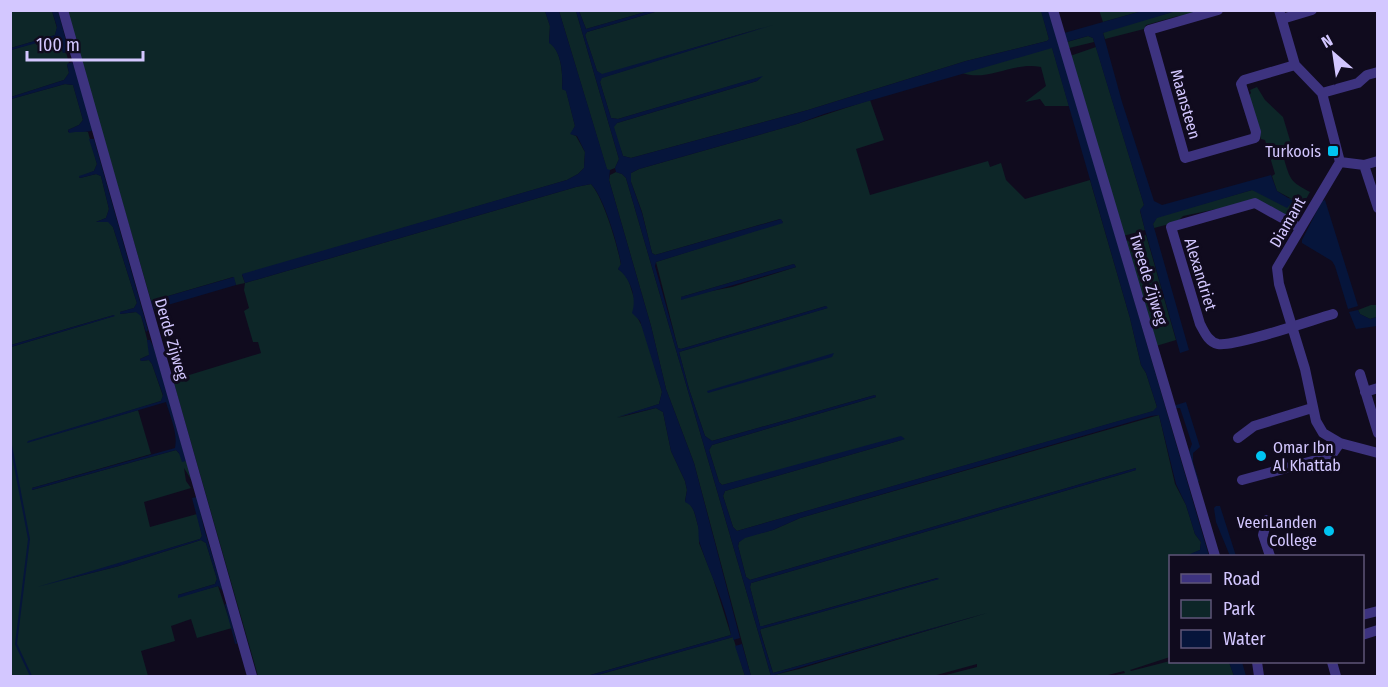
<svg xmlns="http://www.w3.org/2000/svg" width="1388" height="687" font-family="'Fira Sans Condensed',sans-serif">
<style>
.green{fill:#0d2628;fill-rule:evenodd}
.water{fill:#06153b;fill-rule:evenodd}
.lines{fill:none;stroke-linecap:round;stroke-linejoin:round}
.stream{stroke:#06153b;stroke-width:2}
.minor{stroke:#3d337f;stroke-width:10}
.poi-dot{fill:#00c4f2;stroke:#100b1e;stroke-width:2}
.labels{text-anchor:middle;stroke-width:6;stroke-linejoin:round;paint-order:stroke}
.street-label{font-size:16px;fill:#d3c7ff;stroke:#100b1e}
.poi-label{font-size:16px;fill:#d3c7ff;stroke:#100b1e;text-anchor:end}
</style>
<rect width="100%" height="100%" fill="#100b1e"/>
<path class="green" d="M1041,10L1049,39L1047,41L966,61L808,110L631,158L623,156L613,127L617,123L757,81L761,77L618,119L611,118L600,82L601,78L768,26L602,75L597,71L585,35L587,32L658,11Z
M1099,10H1142V11L1103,22Z
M11,11H52L57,28L55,35L11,48Z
M67,11H545L550,26L549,42C562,51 563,75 562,89L566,90L575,126L571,134L576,136L585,152L584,168L578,174L567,180L242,275L245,283L576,187L591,184C603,197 618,246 621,265L618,269L625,274L629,282L635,301L636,315L644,330L662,392L659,404L617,418L656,408L663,412L671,451L685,481L687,490L685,501L690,504L694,511L700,533L699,543L713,578L731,635L587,676H258L173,380L261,353L258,342H253L244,311L249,308L244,290L245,283L236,285L233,277L151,301Z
M559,11H576L619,159L615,168L610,170H607Z
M579,11H649L586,29Z
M1176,11H1212L1181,18L1178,16L1146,25L1144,29L1105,39L1103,33L1108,30Z
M1088,36L1093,38L1094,42L1069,48L1067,42Z
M54,37H60L63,53L66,52L69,63L67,65L69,73L64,80L11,97V50Z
M1052,47L1069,106H1045L1040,99L1025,102L1046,86L1041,67C1014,61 988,82 962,73Z
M1096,47L1144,205L1140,211L1145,230L1123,236L1070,56Z
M65,84L73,85L83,120L79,125L68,130V132L81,130L88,132L97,164L94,171L79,177L80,178L96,174L101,176L109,209L106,218L96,222H109L113,227L137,303L134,308L120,312V314L136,312L141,315L150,351L149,355L140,359L141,361L149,360L152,364L163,396L161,401L28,442L138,410L151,454L32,488V490L176,450L186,461L197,489L184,468L186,481L191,488L144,502L150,527L197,514L202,536L200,539L64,580L119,566L201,540L206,543L217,579L215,584L178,595V597L218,586L232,628L197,638L191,619L171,626L175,641L141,651L148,676H11V347L114,316V315L11,345V99Z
M1257,87L1265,100L1283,117L1292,147L1284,159C1290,180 1291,182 1310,192L1294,220L1255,201L1183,216L1177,222L1154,228L1153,224L1157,217L1252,190L1292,199L1277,191L1272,176L1275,174L1265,140L1261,139L1248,97L1251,93L1250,90Z
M870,100L884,140L856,149L870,195L988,161L990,167L1001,163L1006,180L1025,199L1090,180L1130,318L1141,365L1146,373L1157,407L1154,411L737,531L733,527L723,496L725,491L905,439L722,485L719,482L709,450L712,445L876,397L875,395L712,441L705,436L689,389L679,352L827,308L826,306L681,349L678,348L656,262L783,222L780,219L655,255L652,253L642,212L631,182V173L639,169L797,124ZM794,264L796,267L732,287L681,297Z
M616,172L622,174L626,178L771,676H751L694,463L666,389L651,326L609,180L610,175Z
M1146,235L1176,340L1156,346L1126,241Z
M1371,305H1377V317L1370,319L1360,314L1358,310Z
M1159,415L1175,484L1186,505L1195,534L1201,542L1200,550L1187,556L1200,554L1201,556H1170V657L1130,670L1131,671L1170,661L1229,662L1234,676H1111L1125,673L1124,671L1104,676H942L977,667V664L933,676H774V675L799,669L987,613L773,673L760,630L761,629L938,579L937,578L763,626H760L750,587L751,583L1136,470V468L750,580L746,577L738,546L739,542L745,537L773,530L800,518Z
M733,637L745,676H594Z"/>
<path class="water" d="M52,11H58L69,51L63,53L59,37L11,50V48L55,35L57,27Z
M545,11H559L607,169L610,170L609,180L651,326L666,389L694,463L740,638L733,640V637L730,638L594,676H587L731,635C725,603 710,574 700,544C698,539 699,532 698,526C695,516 695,506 685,502L687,490L685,481L671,451L663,412L656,408L617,417L659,404L662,392L640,321L632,313C637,298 631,279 618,269L621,264C618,246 604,197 591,184L576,187L245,283L242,274L567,180L578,174L584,168L585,152L577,136L570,134L575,126L566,91L562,89C563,75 562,51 549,43L550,26Z
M576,11H579L586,29L649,11H658L587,32L585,35L597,71L602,74L773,25L602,78L600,82L611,118L618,119L763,76L757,81L617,123L614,127L623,156L631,158L808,110L966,61L1047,41L1049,39L1041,11H1049L1057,35L1142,11H1176L1103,33L1122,102L1154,201L1162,205L1271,175L1277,191L1293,201L1287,208L1252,190L1157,218L1153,224L1189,350L1180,353L1145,230L1140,210L1144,205L1093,38L1088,36L1059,44L1209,556H1201L1200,554L1185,556L1200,550L1201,542L1195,534L1186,505L1176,484L1159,415L1151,416L800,518L773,530L745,538L739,542L738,546L746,577L750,580L1136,468V470L751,583L750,587L760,626H763L938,578L939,579L761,629L760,631L773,673L987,613L771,676L626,178L622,174L616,172L615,168L619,159ZM1052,48L1130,318L1141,365L1146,373L1157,407L1153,411L737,531L733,527L723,496L725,491L905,439L901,436L722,485L719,482L709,450L712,445L876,397L875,395L712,441L705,436L689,389L679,352L828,308L826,306L681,349L678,348L655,266L656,262L783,223L781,219L655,255L652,253L642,213L631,182V173L639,169L797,124L824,114Z
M72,62L77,71L94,130C86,133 77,131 69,133L68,130L79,125L83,120L73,85L65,84L11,99V97L64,80L69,73L67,64Z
M89,139H94L148,330L146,332L141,316L136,312L120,314V312L134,308L137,303L113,227L108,222H96L106,218L109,209L101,176L96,174L80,178L79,176L94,171L97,164Z
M1325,200L1358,306L1348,309L1335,266L1332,261L1302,243V240L1322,201Z
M794,264L796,267L681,300V297Z
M234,277L236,285L154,309L151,301Z
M1358,310L1360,314L1370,319L1377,317V326L1356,329L1349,312Z
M114,315L115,316L11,347V345Z
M147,340H150L154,348L186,461L182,462L179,453L176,450L32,490V488L175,448C178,433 170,416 166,402L27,443L28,441L161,401L163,395L152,364L149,360L141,361L140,359L149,355Z
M834,353L832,357L708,393L707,391Z
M1186,402L1200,447L1193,453V462L1199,481L1197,482L1189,452L1192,444L1180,408H1175L1176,405Z
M197,497L204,528L223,591L218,586L178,598V595L215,584L217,579L206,543L201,540L119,566L37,587L200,539L202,536L192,498Z
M1216,506H1220L1236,556H1230L1216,522L1214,508Z
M742,644L751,676H745L735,646Z
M1229,662H1242L1246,676H1234Z"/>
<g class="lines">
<path class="stream" d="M10,440L29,539L16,644L31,676
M226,605L236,643"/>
<path class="minor" d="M63,10L252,676
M1053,10L1215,556
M1218,10L1149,30L1185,158L1255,138L1256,132L1241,84L1244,80L1295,65
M1282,19L1312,10
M1322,93L1358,83L1367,75L1378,72
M1340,162L1364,165L1378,161
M1364,165L1378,208
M1300,228L1255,203L1171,227L1200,324C1204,331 1208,342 1218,344C1235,347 1312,320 1333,314
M1360,374L1378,433
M1365,392L1378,388
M1238,438L1254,426L1312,408
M1340,443L1378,453
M1242,480L1331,456L1340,443L1323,433L1316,421L1305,369L1279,284L1277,268L1340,162L1322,93L1295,65L1279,10
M1267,520L1263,535L1270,556
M1362,615L1378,611
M1362,635L1378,630
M1257,662L1259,676
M1332,662L1336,676"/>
</g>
<g class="poi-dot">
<rect x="1327" y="145" width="12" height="12" rx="3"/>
<circle cx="1261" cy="456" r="6"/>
<circle cx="1329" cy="531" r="6"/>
</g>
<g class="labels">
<g class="street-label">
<text transform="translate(1186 104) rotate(74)" y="6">Maansteen</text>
<text transform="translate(1287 222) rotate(-60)" y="6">Diamant</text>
<text transform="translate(1201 274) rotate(73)" y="6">Alexandriet</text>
<text transform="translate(1149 279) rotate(73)" y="6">Tweede Zijweg</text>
<text transform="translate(172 339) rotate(74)" y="6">Derde Zijweg</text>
</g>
<g class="poi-label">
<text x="1321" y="157">Turkoois</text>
<text x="1273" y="453" text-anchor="start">Omar Ibn<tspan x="1273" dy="18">Al Khattab</tspan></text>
<text x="1317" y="528">VeenLanden<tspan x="1317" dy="18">College</tspan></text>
</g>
</g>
<rect width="1388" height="687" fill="none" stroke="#d3c7ff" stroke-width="24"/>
<rect x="1169" y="555" width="195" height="108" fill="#100b1e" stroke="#5e5678" stroke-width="1.5"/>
<rect x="1181" y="574" width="30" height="9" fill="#3d337f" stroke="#5e5678" stroke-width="1.5"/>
<text x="1223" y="585" font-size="18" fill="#d3c7ff">Road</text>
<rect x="1181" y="600" width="30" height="18" fill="#0d2628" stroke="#5e5678" stroke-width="1.5"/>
<text x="1223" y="615" font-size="18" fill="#d3c7ff">Park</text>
<rect x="1181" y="630" width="30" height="18" fill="#06153b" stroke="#5e5678" stroke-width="1.5"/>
<text x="1223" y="645" font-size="18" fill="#d3c7ff">Water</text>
<g transform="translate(1334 54) rotate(331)" stroke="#100b1e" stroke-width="4.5" paint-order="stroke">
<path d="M0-4.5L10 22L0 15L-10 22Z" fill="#d3c7ff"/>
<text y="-9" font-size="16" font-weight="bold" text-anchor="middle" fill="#d3c7ff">N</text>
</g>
<path d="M27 51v9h116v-9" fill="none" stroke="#d3c7ff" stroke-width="3"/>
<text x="36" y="51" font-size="18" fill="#d3c7ff" stroke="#100b1e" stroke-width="4.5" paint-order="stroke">100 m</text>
</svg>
